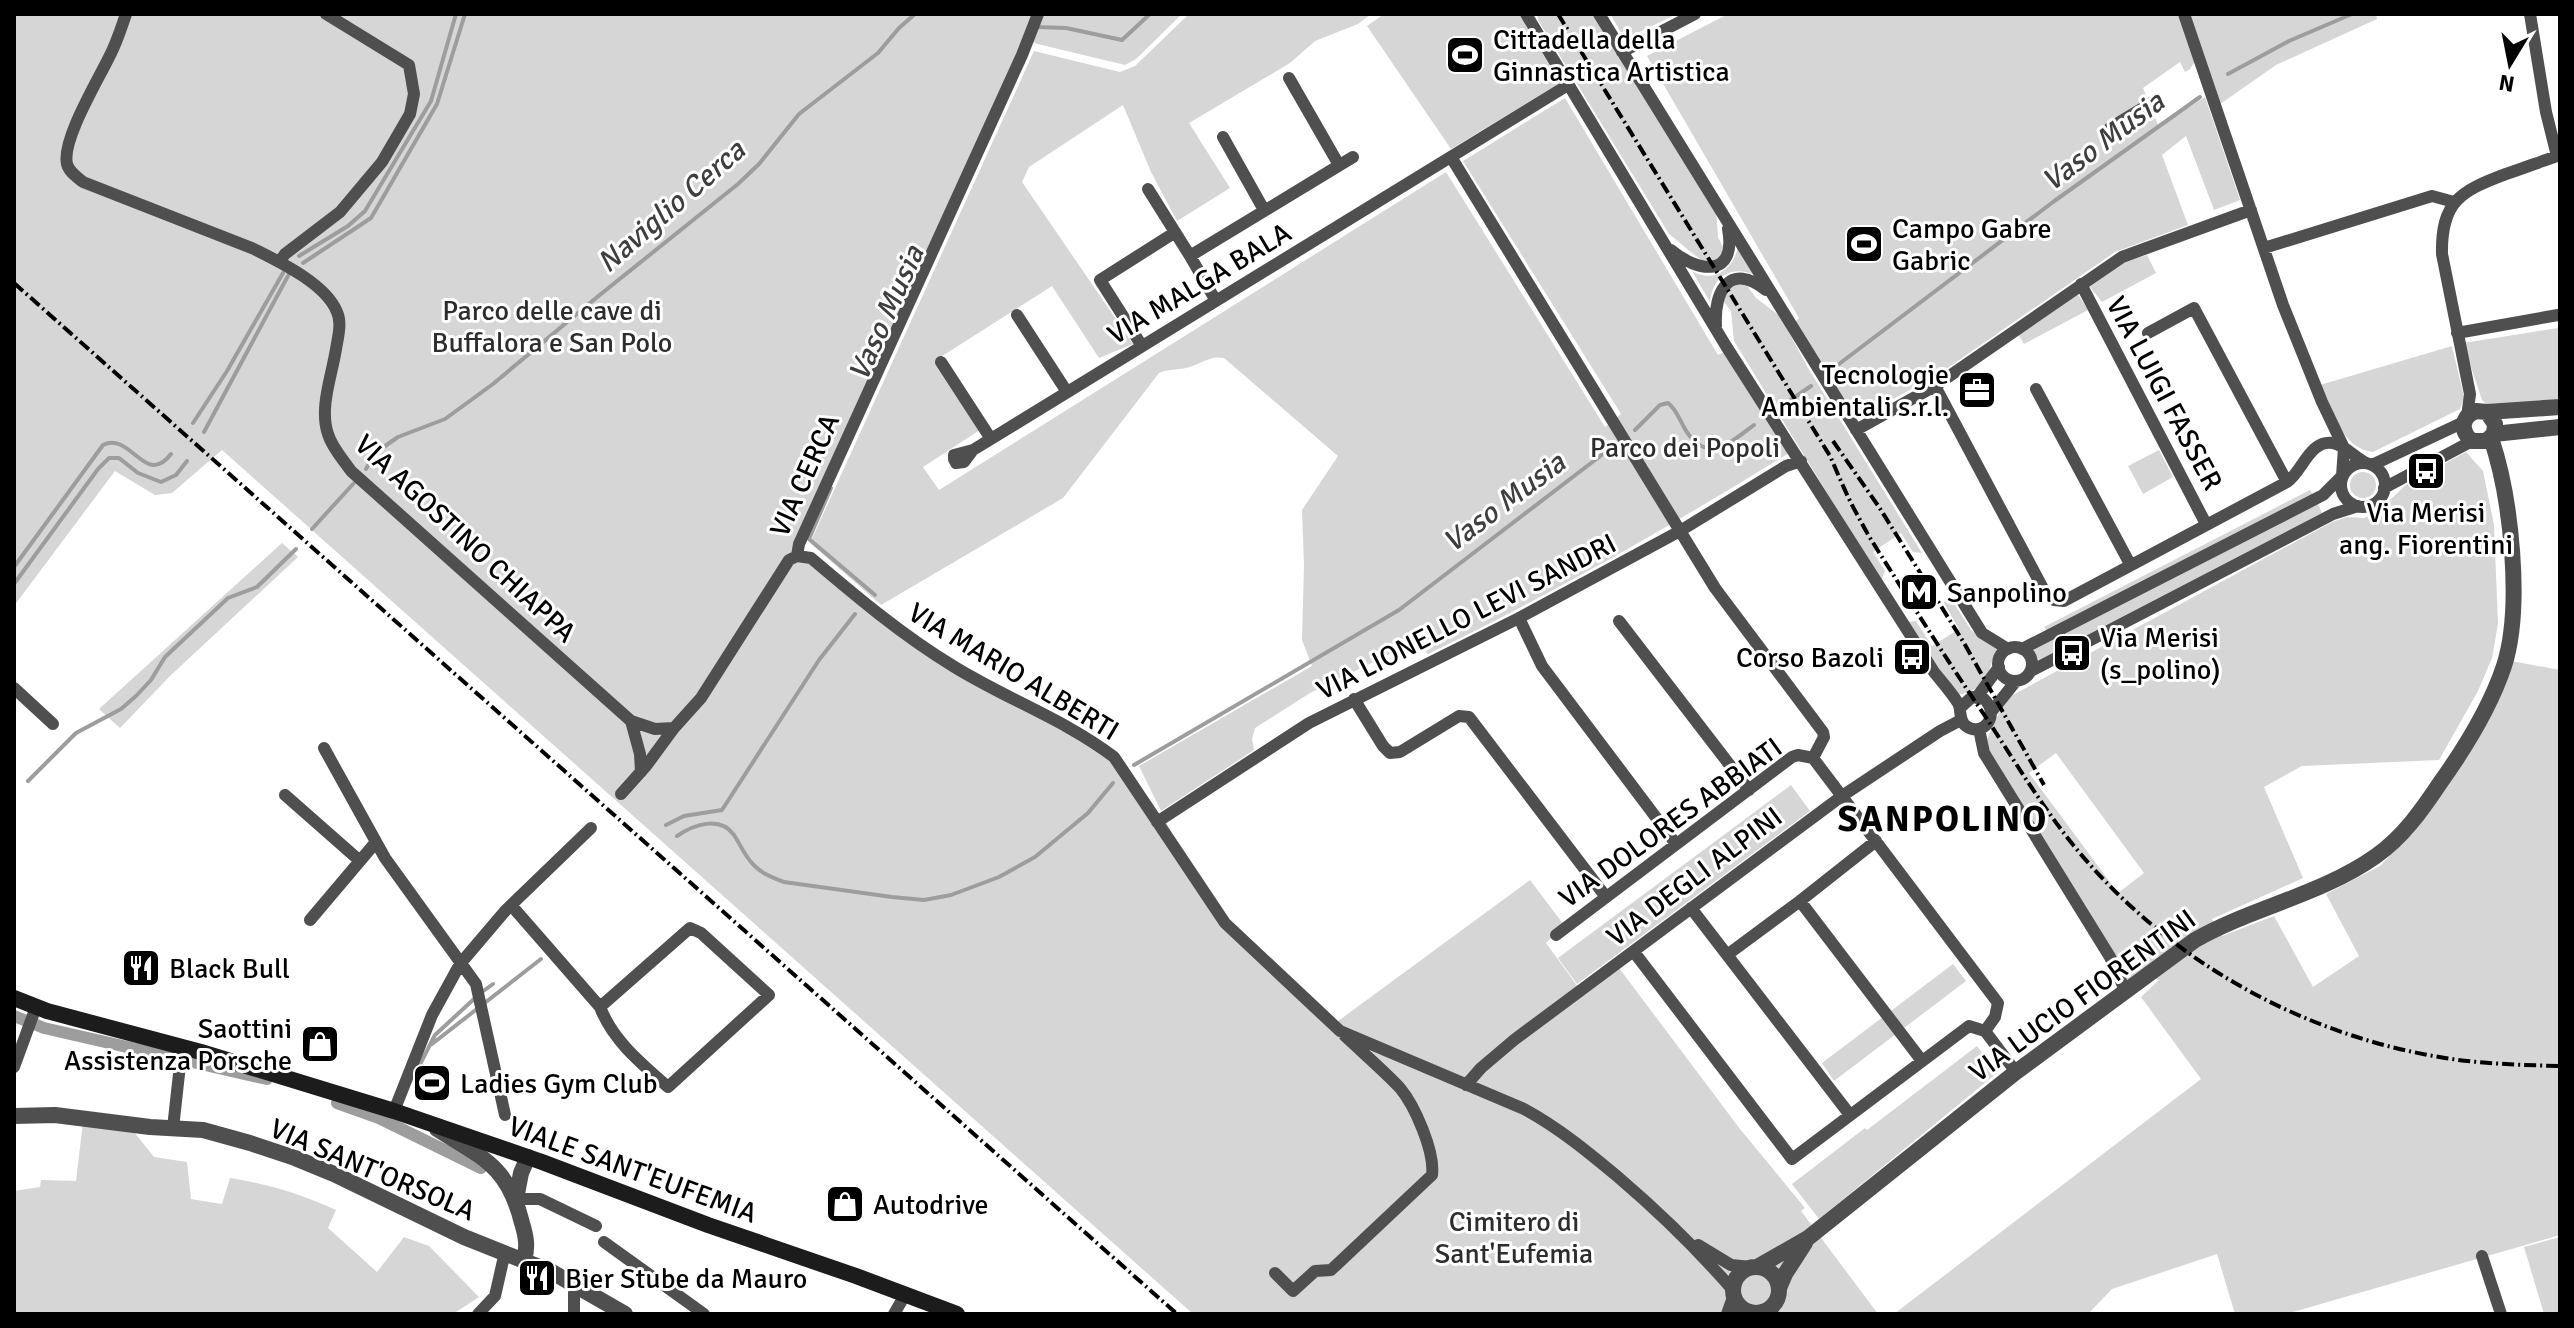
<svg xmlns="http://www.w3.org/2000/svg" width="2574" height="1328" font-family="Signika,sans-serif">
<style>
.green{fill:#d6d6d6;fill-rule:evenodd}
.lines{fill:none;stroke-linecap:round;stroke-linejoin:round}
.stream{stroke:#9d9d9d;stroke-width:4}
.canal{stroke:#9d9d9d;stroke-width:12}
.minor{stroke:#4f4f4f;stroke-width:12}
.tertiary{stroke:#4f4f4f;stroke-width:16}
.secondary{stroke:#1c1c1c;stroke-width:16}
.rail{stroke:#000;stroke-width:4;stroke-dasharray:12 4 2 4;stroke-linecap:butt}
.labels{text-anchor:middle;stroke-width:6;stroke-linejoin:round;paint-order:stroke}
.poi-label{font-size:28px;fill:#000;stroke:#fff;text-anchor:start}
.street-label{font-size:28px;fill:#000;stroke:#fff}
.park-label{font-size:28px;fill:#2d2d2d;stroke:#fff}
.water-label{font-size:30px;font-style:italic;fill:#3e3e3e;stroke:#fff}
.district-label{font-size:36px;font-weight:bold;letter-spacing:2px;fill:#000;stroke:#fff}
</style>
<rect width="100%" height="100%" fill="#fff"/>
<path class="green" d="M14,14H1182L1136,59L1125,65L1025,41L793,546L884,622L1112,759L1221,926L1330,1027L1530,880L1564,925L1546,943L1584,995L1619,968L1740,1129L1805,1208L1801,1211L1878,1314H1193L222,450L172,493L155,495L115,471L14,606Z
M1189,14H1371L1358,24L1315,41L1290,63L1189,123L1230,188L1177,221L1151,172L1123,105L1029,167L1022,182L1133,344L1099,358L1052,286L939,358L983,428L923,467L939,490L1446,172L1605,427L1621,414L1463,161L1565,98L1718,355L1724,352L1789,453C1671,526 1552,594 1428,654L1419,646L1404,647L1310,693L1255,728L1252,739L1254,750L1161,811L1139,766L1312,666L1302,640L1304,565L1302,510L1338,456L1224,358C1209,355 1200,365 1186,368C1176,370 1168,369 1159,373L1063,498L881,605L810,543L1034,51L1120,72L1135,66Z
M1384,14H1519L1560,83L1451,149L1367,26Z
M1537,14H1595L1716,208L1718,237L1723,247L1721,257L1709,264C1697,259 1681,243 1669,234L1538,20Z
M1610,14H1677L1625,39Z
M1728,14H2179L2196,60L2190,69L2185,72L2180,62L2143,88L2159,127L2205,97L2240,200L2214,210L2186,136L2162,155L2188,225L2115,252L1936,376L1861,416L1851,414L1795,322L1799,318L1647,56Z
M2184,14H2376L2377,19L2276,65L2216,107Z
M1738,246L1755,275C1731,265 1713,276 1710,302L1692,271C1714,284 1734,269 1738,246Z
M2147,255L2156,273L2102,302L2090,287L2124,262Z
M1738,284L1747,286L1756,298L1780,316L1808,368L1922,553L1913,552L1901,533L1873,552L1885,571L1881,581L1734,341L1731,311L1724,302L1726,291Z
M2077,293L2088,310L2024,344L2017,332Z
M2558,320H2560V401L2486,404L2482,400L2463,343L2558,328Z
M2452,346L2464,397L2460,409L2373,452C2342,449 2332,410 2320,385Z
M2159,450L2173,477L2143,494L2128,466Z
M2466,452L2483,471L2494,525L2498,624L2492,658L2478,691L2439,760L2302,766L2264,787L2303,878L2212,919L2222,936L2274,916L2313,987L2359,956L2326,894L2380,866L2397,848L2511,661L2560,670V1235L2286,1314H2235L2217,1254L2112,1289L2088,1314H1894L2201,1079L2141,997L2159,980L2149,976L2125,988L1984,751C1989,730 1998,713 2011,696L2332,522L2347,517L2364,518L2375,514L2407,484ZM2056,753L2144,873L2118,893L2029,773Z
M2350 485a13 13 0 1 1 26 0a13 13 0 1 1-26 0Z
M2310,490L2313,495L2047,632L2044,627Z
M2317,502L2322,513L2039,660L2031,648Z
M282,543L298,557L170,676L120,728L99,709Z
M1948,594L1971,630L1998,648C1985,672 1993,687 1958,695L1938,673L1906,622L1916,621L1932,646L1959,629L1944,603Z
M1791,785L1810,811L1577,984L1558,958Z
M1953,964L1966,981L1834,1081L1822,1063Z
M1977,1046L1997,1073L1819,1219L1792,1184L1865,1128L1867,1130Z
M83,1122L134,1132L154,1157L187,1162L191,1199L222,1204L230,1178C268,1184 301,1194 336,1210L328,1228L377,1272L404,1237L429,1246L479,1297L453,1314H14V1191L40,1187L41,1180L76,1181Z
M2560,1237V1314H2544L2524,1247Z"/>
<g class="lines">
<path class="stream" d="M1037,27L1066,28L1122,40L1150,14
M2228,74L2289,41L2352,14
M299,256L348,226L365,211L431,101L456,14
M303,263L371,218L437,104L465,14
M1839,364L2053,202L2200,97
M1782,406L1811,386
M193,423L227,371L283,273
M1635,430L1660,405L1668,403C1677,410 1679,419 1685,429C1706,465 1730,443 1754,425
M204,432L289,274
M366,469L375,453L398,437L445,419L493,384L596,298L738,184L759,164L799,114L878,53L899,28L915,14
M831,488L809,539L875,595
M312,529L354,483
M14,567L103,445C131,431 145,488 171,454
M14,584L98,469L109,458H119L138,473L161,482L176,475L187,461
M1134,765L1399,610L1612,447
M28,781L76,733L121,709L136,696L151,680L165,657L228,598L257,587L296,549
M666,825L684,816L722,810L819,660L855,614
M677,836C693,825 720,815 734,835C740,844 744,854 751,862C760,873 771,877 784,882L892,897L924,900L951,895L999,877L1035,857L1088,813L1113,783
M482,992L493,984
M432,1044L541,959
M415,1074L435,1035L475,998"/>
<path class="canal" d="M14,1016L44,1028L267,1079
M337,1103L379,1118L481,1168"/>
<path class="minor" d="M126,14C122,26 118,38 113,49C102,74 61,139 67,164C69,172 77,177 83,182L254,249C280,262 326,284 337,312C342,323 338,337 336,349C332,375 319,408 328,434C332,448 343,459 351,471L631,721L655,729L674,728
M1526,14L1726,346L1934,672C1942,682 1951,692 1958,703C1962,710 1958,720 1966,726C1983,738 2001,715 1984,699L1972,697L1961,707
M1599,14L1982,633L2008,649
M2530,14L2546,112L2557,156
M1622,52L1695,14
M1289,78L1339,165
M2110,128L2153,102
M1223,137L1264,210
M1451,157L1715,588L1823,732L1824,737L1813,758L1998,1003L1995,1017L1985,1031
M1148,189L1190,256
M2264,248L2432,196L2454,202
M1671,250C1698,273 1737,278 1728,229
M279,262L285,254L340,212L382,162L410,114L414,94L409,65L326,14
M2081,284L2206,524
M1216,301L1190,256L1353,157
M1017,315L1067,392
M1716,326C1714,290 1730,262 1766,290
M2148,333L2194,308L2287,482
M2457,333L2558,315
M1142,346L1100,280L1174,233
M941,362L991,439
M1935,386L2047,596L2054,600L2064,601L2287,482C2302,472 2310,439 2333,443C2345,445 2355,458 2366,463
M2036,389L2130,564
M2467,417L2470,394L2442,254C2441,202 2460,191 2506,174C2524,168 2542,161 2560,155
M1856,430L1935,386L2122,257L2251,210
M973,450L964,462L956,463L954,459V455L973,450L1568,85
M2341 485a22 22 0 1 1 44 0a22 22 0 1 1-44 0Z
M2372,465L2464,422
M2384,488L2472,441
M797,556L811,558C857,597 902,635 953,666C1006,699 1064,719 1114,757L1225,923L1340,1031L1524,1109C1559,1128 1588,1152 1618,1177C1659,1212 1697,1249 1732,1289
M1519,618L1542,666L1676,844
M1619,621L1749,790
M1998 664a17 17 0 1 1 34 0a17 17 0 1 1-34 0Z
M2022,649L2323,495L2342,476L2344,448L2322,402L2283,305L2184,14
M2031,671L2333,514L2358,506
M14,688L53,724
M1977,697L1999,667
M1354,699L1383,746L1390,753L1400,752L1459,716L1469,717L1606,897
M1992,711L2016,681
M631,721L640,754L641,772
M1979,729L1984,753L2110,957L2125,990
M324,748L385,858L476,984L505,1115
M621,794L646,766L674,728L701,698L789,560L797,556L799,544L1022,55L1038,14
M285,795L360,861
M1157,822L1309,723L1519,618L1680,531L1786,466L1801,461
M1800,901L1876,841
M511,905L600,1007C613,1041 642,1064 668,1087L769,995L701,933L690,928L600,1007
M1691,908L1850,1115
M310,920L376,842
M1556,935L1792,757L1798,755L1813,758
M1634,952L1792,1159L1969,1026L1985,1031L2016,1072
M1727,955L1800,901L1922,1061
M14,1067L36,1007
M1466,1085L1481,1068L1514,1040L1842,796L1940,731L1961,720
M394,1111L432,1015L460,964L506,910L591,828
M173,1128L182,1047
M516,1199H540L596,1226
M604,1242L704,1314
M1698,1245L1731,1265L1751,1267
M2482,1256L2501,1314
M1275,1273L1293,1291L1315,1271L1331,1270L1432,1175C1435,1152 1415,1106 1400,1088C1383,1070 1363,1053 1345,1036
M478,1314L495,1296L505,1252
M574,1314V1293L577,1286
M894,1314L905,1295
M1727,1314L1733,1297
M1747,1314L1749,1312"/>
<path class="tertiary" d="M2487,412L2495,424L2494,434L2486,441H2472C2460,431 2461,417 2476,411L2487,412L2560,407
M2494,434L2560,427
M14,1116L55,1115L150,1127L203,1130L250,1143L295,1158L334,1174L464,1237L552,1272L625,1314
M437,1129C483,1158 508,1166 522,1223C526,1236 528,1247 524,1260
M516,1199L521,1173L528,1157
M1759,1266L1808,1238L2016,1072L2195,940C2253,907 2321,895 2376,856C2403,837 2422,810 2440,783C2465,748 2490,708 2504,666C2523,607 2511,497 2491,438
M1733 1290a23 23 0 1 1 46 0a23 23 0 1 1-46 0Z
M1779,1288L1785,1274L1805,1243"/>
<path class="secondary" d="M14,998L47,1011L201,1052L394,1111L542,1162L708,1225L856,1276L957,1314"/>
<path class="rail" d="M1558,14L1830,456C1839,476 1847,497 1858,516C1870,540 1885,561 1899,584C1927,628 1955,672 1985,716C2014,760 2041,805 2074,846C2167,960 2301,1035 2445,1058C2483,1064 2522,1065 2560,1066
M14,283L1177,1314
M1833,441L1879,507L1964,643L2044,785"/>
</g>
<defs>
<g id="stadium-square" transform="scale(2)"><rect x="-9" y="-9" width="18" height="18" rx="4" fill="#000" stroke="#fff"/><path d="M0-5a6.5 5 0 1 0 0 10a6.5 5 0 1 0 0-10ZM-3.5-1.8h7v3.6h-7Z" fill="#fff"/></g>
<g id="office-square" transform="scale(2)"><rect x="-9" y="-9" width="18" height="18" rx="4" fill="#000" stroke="#fff"/><path d="M-6-3h4V-5.5h4V-3h4V5H-6ZM-1-4.5V-3h2v-1.5ZM-6 0V1H6V0Z" fill="#fff"/></g>
<g id="bus-square" transform="scale(2)"><rect x="-9" y="-9" width="18" height="18" rx="4" fill="#000" stroke="#fff"/><path d="M-5-6H5V4H4V6H2V4H-2V6H-4V4H-5ZM-3.5-4V0h7V-4ZM-3.5 1.2v1.5H-2V1.2ZM2 1.2v1.5H3.5V1.2Z" fill="#fff"/></g>
<g id="metro-square" transform="scale(2)"><rect x="-9" y="-9" width="18" height="18" rx="4" fill="#000" stroke="#fff"/><path d="M-5.5 5V-5H-3L0 0L3-5H5.5V5H3V-.5L0 4L-3-.5V5Z" fill="#fff"/></g>
<g id="restaurant-square" transform="scale(2)"><rect x="-9" y="-9" width="18" height="18" rx="4" fill="#000" stroke="#fff"/><path d="M-5-6h1v4h1v-4h1v4h1v-4h1v5L-1.5 .5V6h-2V.5L-5-1ZM5-6V6H3V1.5H1.5Q1.5-4 5-6Z" fill="#fff"/></g>
<g id="shop-square" transform="scale(2)"><rect x="-9" y="-9" width="18" height="18" rx="4" fill="#000" stroke="#fff"/><path d="M-5-2.5h2.3a2.7 3.5 0 0 1 5.4 0H5L5.5 6h-11ZM-1.5-2.5h3a1.5 2.3 0 0 0-3 0Z" fill="#fff"/></g>
</defs>
<g fill-rule="evenodd">
<use href="#stadium-square" x="1465" y="55"/>
<use href="#stadium-square" x="1864" y="244"/>
<use href="#office-square" x="1977" y="390"/>
<use href="#bus-square" x="2426" y="471"/>
<use href="#metro-square" x="1919" y="592"/>
<use href="#bus-square" x="2072" y="653"/>
<use href="#bus-square" x="1912" y="657"/>
<use href="#restaurant-square" x="141" y="968"/>
<use href="#shop-square" x="320" y="1044"/>
<use href="#stadium-square" x="432" y="1083"/>
<use href="#shop-square" x="845" y="1204"/>
<use href="#restaurant-square" x="537" y="1278"/>
</g>
<g class="labels">
<g class="poi-label">
<text x="1493" y="49">Cittadella della<tspan x="1493" dy="32">Ginnastica Artistica</tspan></text>
<text x="1892" y="238">Campo Gabre<tspan x="1892" dy="32">Gabric</tspan></text>
<text x="1949" y="384" text-anchor="end">Tecnologie<tspan x="1949" dy="32">Ambientali s.r.l.</tspan></text>
<text x="2426" y="522" text-anchor="middle">Via Merisi<tspan x="2426" dy="32">ang. Fiorentini</tspan></text>
<text x="1947" y="602">Sanpolino</text>
<text x="2100" y="647">Via Merisi<tspan x="2100" dy="32">(s_polino)</tspan></text>
<text x="1884" y="667" text-anchor="end">Corso Bazoli</text>
<text x="169" y="978">Black Bull</text>
<text x="292" y="1038" text-anchor="end">Saottini<tspan x="292" dy="32">Assistenza Porsche</tspan></text>
<text x="460" y="1093">Ladies Gym Club</text>
<text x="873" y="1214">Autodrive</text>
<text x="565" y="1288">Bier Stube da Mauro</text>
</g>
<g class="street-label">
<text transform="translate(1199 283) rotate(-31)" y="10">VIA MALGA BALA</text>
<text transform="translate(2165 393) rotate(62)" y="10">VIA LUIGI FASSER</text>
<text transform="translate(804 475) rotate(-66)" y="10">VIA CERCA</text>
<text transform="translate(466 538) rotate(43)" y="10">VIA AGOSTINO CHIAPPA</text>
<text transform="translate(1466 616) rotate(-27)" y="10">VIA LIONELLO LEVI SANDRI</text>
<text transform="translate(1014 671) rotate(31)" y="10">VIA MARIO ALBERTI</text>
<text transform="translate(1670 822) rotate(-36)" y="10">VIA DOLORES ABBIATI</text>
<text transform="translate(1694 876) rotate(-37)" y="10">VIA DEGLI ALPINI</text>
<text transform="translate(2082 995) rotate(-36)" y="10">VIA LUCIO FIORENTINI</text>
<text transform="translate(373 1169) rotate(23)" y="10">VIA SANT'ORSOLA</text>
<text transform="translate(633 1169) rotate(20)" y="10">VIALE SANT'EUFEMIA</text>
</g>
<g class="park-label">
<text x="552" y="320">Parco delle cave di<tspan x="552" dy="32">Buffalora e San Polo</tspan></text>
<text x="1685" y="457">Parco dei Popoli</text>
<text x="1514" y="1231">Cimitero di<tspan x="1514" dy="32">Sant'Eufemia</tspan></text>
</g>
<g class="water-label">
<text transform="translate(2103 141) rotate(-37)" y="10">Vaso Musia</text>
<text transform="translate(671 206) rotate(-41)" y="10">Naviglio Cerca</text>
<text transform="translate(886 313) rotate(-66)" y="10">Vaso Musia</text>
<text transform="translate(1504 502) rotate(-37)" y="10">Vaso Musia</text>
</g>
<g class="district-label">
<text x="1943" y="831">SANPOLINO</text>
</g>
</g>
<rect width="2574" height="1328" fill="none" stroke="#000000" stroke-width="32"/>
<g transform="translate(2510 64) rotate(190)" stroke="#ffffff" stroke-width="6" paint-order="stroke">
<path d="M0-6L14 30L0 20L-14 30Z" fill="#000000"/>
<text y="-12" font-size="22" font-weight="bold" text-anchor="middle" fill="#000000">N</text>
</g>
</svg>
